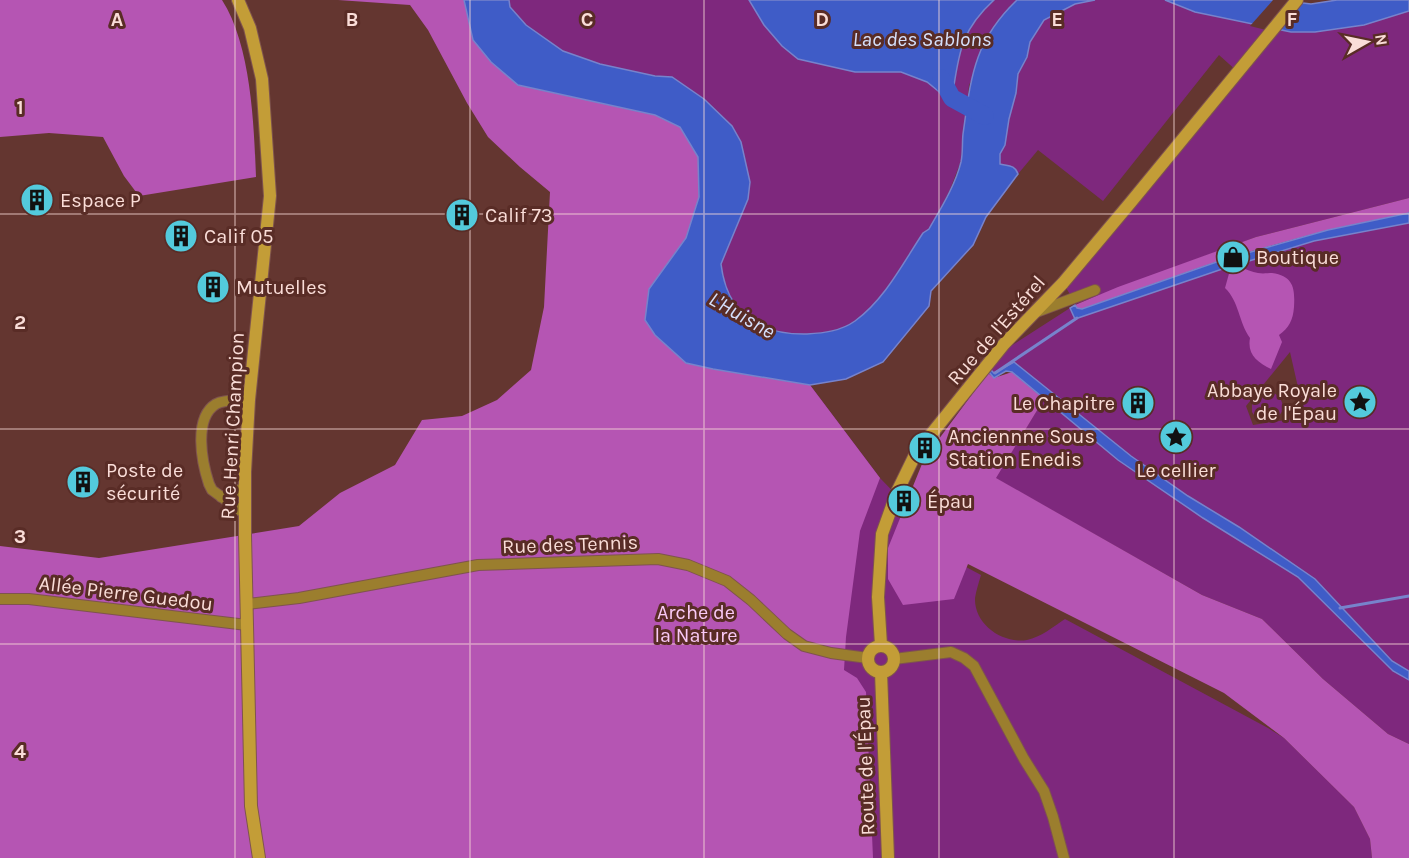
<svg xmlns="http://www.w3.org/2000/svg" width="1409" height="858" font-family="Karla,sans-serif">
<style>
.green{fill:#7e287d;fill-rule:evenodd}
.forest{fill:#b555b3}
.water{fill:#3f5cc7;stroke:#7783cc;stroke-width:1.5}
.pier{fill:#643630}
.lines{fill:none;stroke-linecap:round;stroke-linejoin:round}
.stream{stroke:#7783cc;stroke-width:3}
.river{stroke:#3f5cc7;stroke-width:18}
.street-casing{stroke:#7f544e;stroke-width:12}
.secondary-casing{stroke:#7f544e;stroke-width:14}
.street{stroke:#9b7e2e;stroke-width:10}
.secondary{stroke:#c39d37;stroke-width:12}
.grid{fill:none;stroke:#faddd8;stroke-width:1.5;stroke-opacity:0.55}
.labels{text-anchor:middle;stroke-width:6;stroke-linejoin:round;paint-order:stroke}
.poi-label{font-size:20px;fill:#faddd8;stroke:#592c26;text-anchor:start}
.street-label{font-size:20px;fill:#faddd8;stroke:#592c26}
.park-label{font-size:20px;fill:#f9c9f6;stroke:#592c26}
.water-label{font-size:21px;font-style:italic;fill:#d5e0fc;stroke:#592c26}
.grid-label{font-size:20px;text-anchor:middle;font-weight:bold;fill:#faddd8;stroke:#592c26;stroke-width:6;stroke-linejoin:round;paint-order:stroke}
</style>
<rect width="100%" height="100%" fill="#643630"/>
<path class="green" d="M509,0H1017L1010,6L969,85L961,161L949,192L929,229L923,233C903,262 885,299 855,321C841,331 824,333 807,334C759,335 727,314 721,264L748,199L741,142L732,126L704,99L672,77L655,76L599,64L563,51L526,25L510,7Z
M1095,0H1242L1302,19L1409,0V198L1256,237L1076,304L1063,283L1238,72L1219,55L1103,201L1038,150L1018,174L1016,169L1000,164V154L1005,144L1009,119L1016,93L1018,74L1027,58L1030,42L1044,20L1075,4Z
M1409,223V744L1388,734L1323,679L1262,619L1202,595L995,478L1044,399L1014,363L994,373L990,369L1011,346L1070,308L1075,318L1243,262L1314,241ZM1290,352L1302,405L1296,404L1295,407L1299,415L1297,418L1292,419L1253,425L1246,406Z
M686,363L810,385L880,478L966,567L981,575C979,582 976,591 975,598C974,625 1003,644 1027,640C1041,637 1053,627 1065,619L1268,728L1284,738L1354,807L1370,839L1372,858H0L246,625Z
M1267,391C1278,393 1283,399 1283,410L1279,416L1256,418L1252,412V404L1260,393Z"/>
<path class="forest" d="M0,0H222C251,45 254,124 256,177L139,196L124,176L103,137L49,133L0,137Z
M338,0H464L473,40L518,85L655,115L680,127L698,157L699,197L686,238L649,289L655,335L686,363L713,369L810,385L880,478L860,531L846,637L844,670L857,678L866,692L873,858H0V546L99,558L299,526L340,493L395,465L422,420L462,416L497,400L531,370L544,307L550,192L520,167L488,137L467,103L428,30L410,5Z
M1409,198V213L1328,230L1241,254L1238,255L1239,261L1230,264L1227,258L1082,309L1076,308L1075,305L1118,287L1256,237Z
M1240,267C1246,269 1252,272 1258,273C1263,274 1268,273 1272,273C1294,276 1295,289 1294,307C1293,320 1289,328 1279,335L1282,342L1271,369C1257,362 1247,354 1250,338C1239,323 1239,301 1225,288L1230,270Z
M1012,372L1044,399L996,478L1202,595L1262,619L1323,679L1388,734L1409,744V858H1372L1370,839L1354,807L1284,738L1224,693L968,564L954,599L903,605L888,579V548L924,459L988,373L994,378Z"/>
<path class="water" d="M464,0H509L510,7L526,25L563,51L600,64L655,76L672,77L704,99L732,126L741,142L750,182L748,199L721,264C727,314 759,335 807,334C824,333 841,331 855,321C885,299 903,263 923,233L929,229C941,208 955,186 961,162C963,153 962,143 963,134C971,78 973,42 1017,0H1095L1075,4L1044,20L1030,42L1027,57L1018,74L1016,93L1009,119L1005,145L1000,154V164C1009,166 1015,165 1018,174L986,217L973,245L931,291L929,306L883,362L846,379L810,385L713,369L686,363L655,335L645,320L649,289L686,238L699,197L698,157L680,127L655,115L518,85L491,62L473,40Z
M749,0H994C959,32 959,55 952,98L948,99L927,82L901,72H855L798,59L782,46L764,25Z
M1165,0H1279L1311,4L1337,0H1409V11L1364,25L1315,32H1291L1195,12Z
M1409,213V223L1314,241L1249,261L1247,253L1328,230Z
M1241,254L1243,262L1075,319L1070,308L1075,305L1077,308L1082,309L1228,258L1230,264L1239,261L1238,255Z
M1014,362L1131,456L1188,496L1239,527L1315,579L1392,661L1409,671V680L1393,671L1298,577L1203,518L1118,460L1012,372L1006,371L994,378L988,371L990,369L994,373Z"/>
<path class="pier" d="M1273,0H1304L1278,33L1250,26Z"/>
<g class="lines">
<path class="stream" d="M995,373L1077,318
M1340,608L1409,596"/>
<path class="river" d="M941,78L952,98L985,116"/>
<g class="street-casing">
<path id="street" d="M1034,313L1095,290
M221,497L237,492L245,486
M245,514L212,490L209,484C202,463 193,418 216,404C225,399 239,401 249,400
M0,599H29L247,625
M247,604L299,598L478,565L658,559L688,565L727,581L751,600L787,634L804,646L831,653L868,658
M894,659L951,652L964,658L974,666L1024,759L1044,791L1053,817L1064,858"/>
</g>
<g class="secondary-casing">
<path id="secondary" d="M238,0L250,28L262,79L270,196L249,400L245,472V535L251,806L259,858
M881,645L878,597L882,534L897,492L916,453L1004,344L1063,283L1131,202L1297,0
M868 659a13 13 0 1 1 26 0a13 13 0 1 1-26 0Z
M881,672L888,858"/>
</g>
<use href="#street" class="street"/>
<use href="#secondary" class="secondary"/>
</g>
<path class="grid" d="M235,0V858M470,0V858M704,0V858M939,0V858M1174,0V858M0,214H1409M0,429H1409M0,644H1409"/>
<defs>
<g id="building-disc" transform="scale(1.725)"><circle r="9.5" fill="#53cadc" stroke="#592c26"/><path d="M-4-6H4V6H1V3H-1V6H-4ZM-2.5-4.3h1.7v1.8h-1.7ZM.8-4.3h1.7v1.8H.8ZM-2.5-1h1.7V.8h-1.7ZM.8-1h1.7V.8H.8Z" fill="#111"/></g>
<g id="shop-disc" transform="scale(1.725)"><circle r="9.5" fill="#53cadc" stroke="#592c26"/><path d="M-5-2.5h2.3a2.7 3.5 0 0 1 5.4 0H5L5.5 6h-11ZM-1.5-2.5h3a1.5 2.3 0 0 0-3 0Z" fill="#111"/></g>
<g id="sight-disc" transform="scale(1.725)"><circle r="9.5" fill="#53cadc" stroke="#592c26"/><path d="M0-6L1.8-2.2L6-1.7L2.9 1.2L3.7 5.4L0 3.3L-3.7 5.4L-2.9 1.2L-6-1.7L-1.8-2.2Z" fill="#111"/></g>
</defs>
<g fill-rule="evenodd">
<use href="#building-disc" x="37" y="200"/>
<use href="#building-disc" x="462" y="215"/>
<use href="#building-disc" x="181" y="236"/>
<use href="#shop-disc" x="1233" y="257"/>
<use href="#building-disc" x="213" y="287"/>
<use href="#sight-disc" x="1360" y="402"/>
<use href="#building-disc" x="1138" y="403"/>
<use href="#sight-disc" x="1176" y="437"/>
<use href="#building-disc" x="925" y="448"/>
<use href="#building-disc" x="83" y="482"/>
<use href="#building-disc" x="904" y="501"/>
</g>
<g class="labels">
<g class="poi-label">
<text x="60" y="207">Espace P</text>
<text x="485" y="222">Calif 73</text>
<text x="204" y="243">Calif 05</text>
<text x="1256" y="264">Boutique</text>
<text x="236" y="294">Mutuelles</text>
<text x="1337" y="397" text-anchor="end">Abbaye Royale<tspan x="1337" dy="23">de l'Épau</tspan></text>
<text x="1115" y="410" text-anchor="end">Le Chapitre</text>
<text x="948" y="443">Anciennne Sous<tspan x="948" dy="23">Station Enedis</tspan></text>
<text x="106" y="477">Poste de<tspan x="106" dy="23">sécurité</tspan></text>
<text x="1176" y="477" text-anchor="middle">Le cellier</text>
<text x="927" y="508">Épau</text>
</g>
<g class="street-label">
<text transform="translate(996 330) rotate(-49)" y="7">Rue de l'Estérel</text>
<text transform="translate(232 426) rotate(-87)" y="7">Rue Henri Champion</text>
<text transform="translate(570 544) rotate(-2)" y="7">Rue des Tennis</text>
<text transform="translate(126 593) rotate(7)" y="7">Allée Pierre Guedou</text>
<text transform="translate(865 766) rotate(-92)" y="7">Route de l'Épau</text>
</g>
<g class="park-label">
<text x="696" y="619">Arche de<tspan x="696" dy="23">la Nature</tspan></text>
</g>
<g class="water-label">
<text x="922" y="46">Lac des Sablons</text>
<text transform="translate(742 315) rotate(30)" y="7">L'Huisne</text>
</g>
</g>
<g class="grid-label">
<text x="117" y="26">A</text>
<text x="352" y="26">B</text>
<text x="587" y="26">C</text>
<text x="822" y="26">D</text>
<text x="1057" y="26">E</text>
<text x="1292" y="26">F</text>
<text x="20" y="114">1</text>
<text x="20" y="329">2</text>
<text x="20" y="543">3</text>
<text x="20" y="758">4</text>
</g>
<g transform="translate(1367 42) rotate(81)" stroke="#592c26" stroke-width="4.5" paint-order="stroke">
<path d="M0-4.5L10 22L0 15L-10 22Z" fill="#faddd8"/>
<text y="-9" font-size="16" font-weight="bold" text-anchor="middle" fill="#faddd8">N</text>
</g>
</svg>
